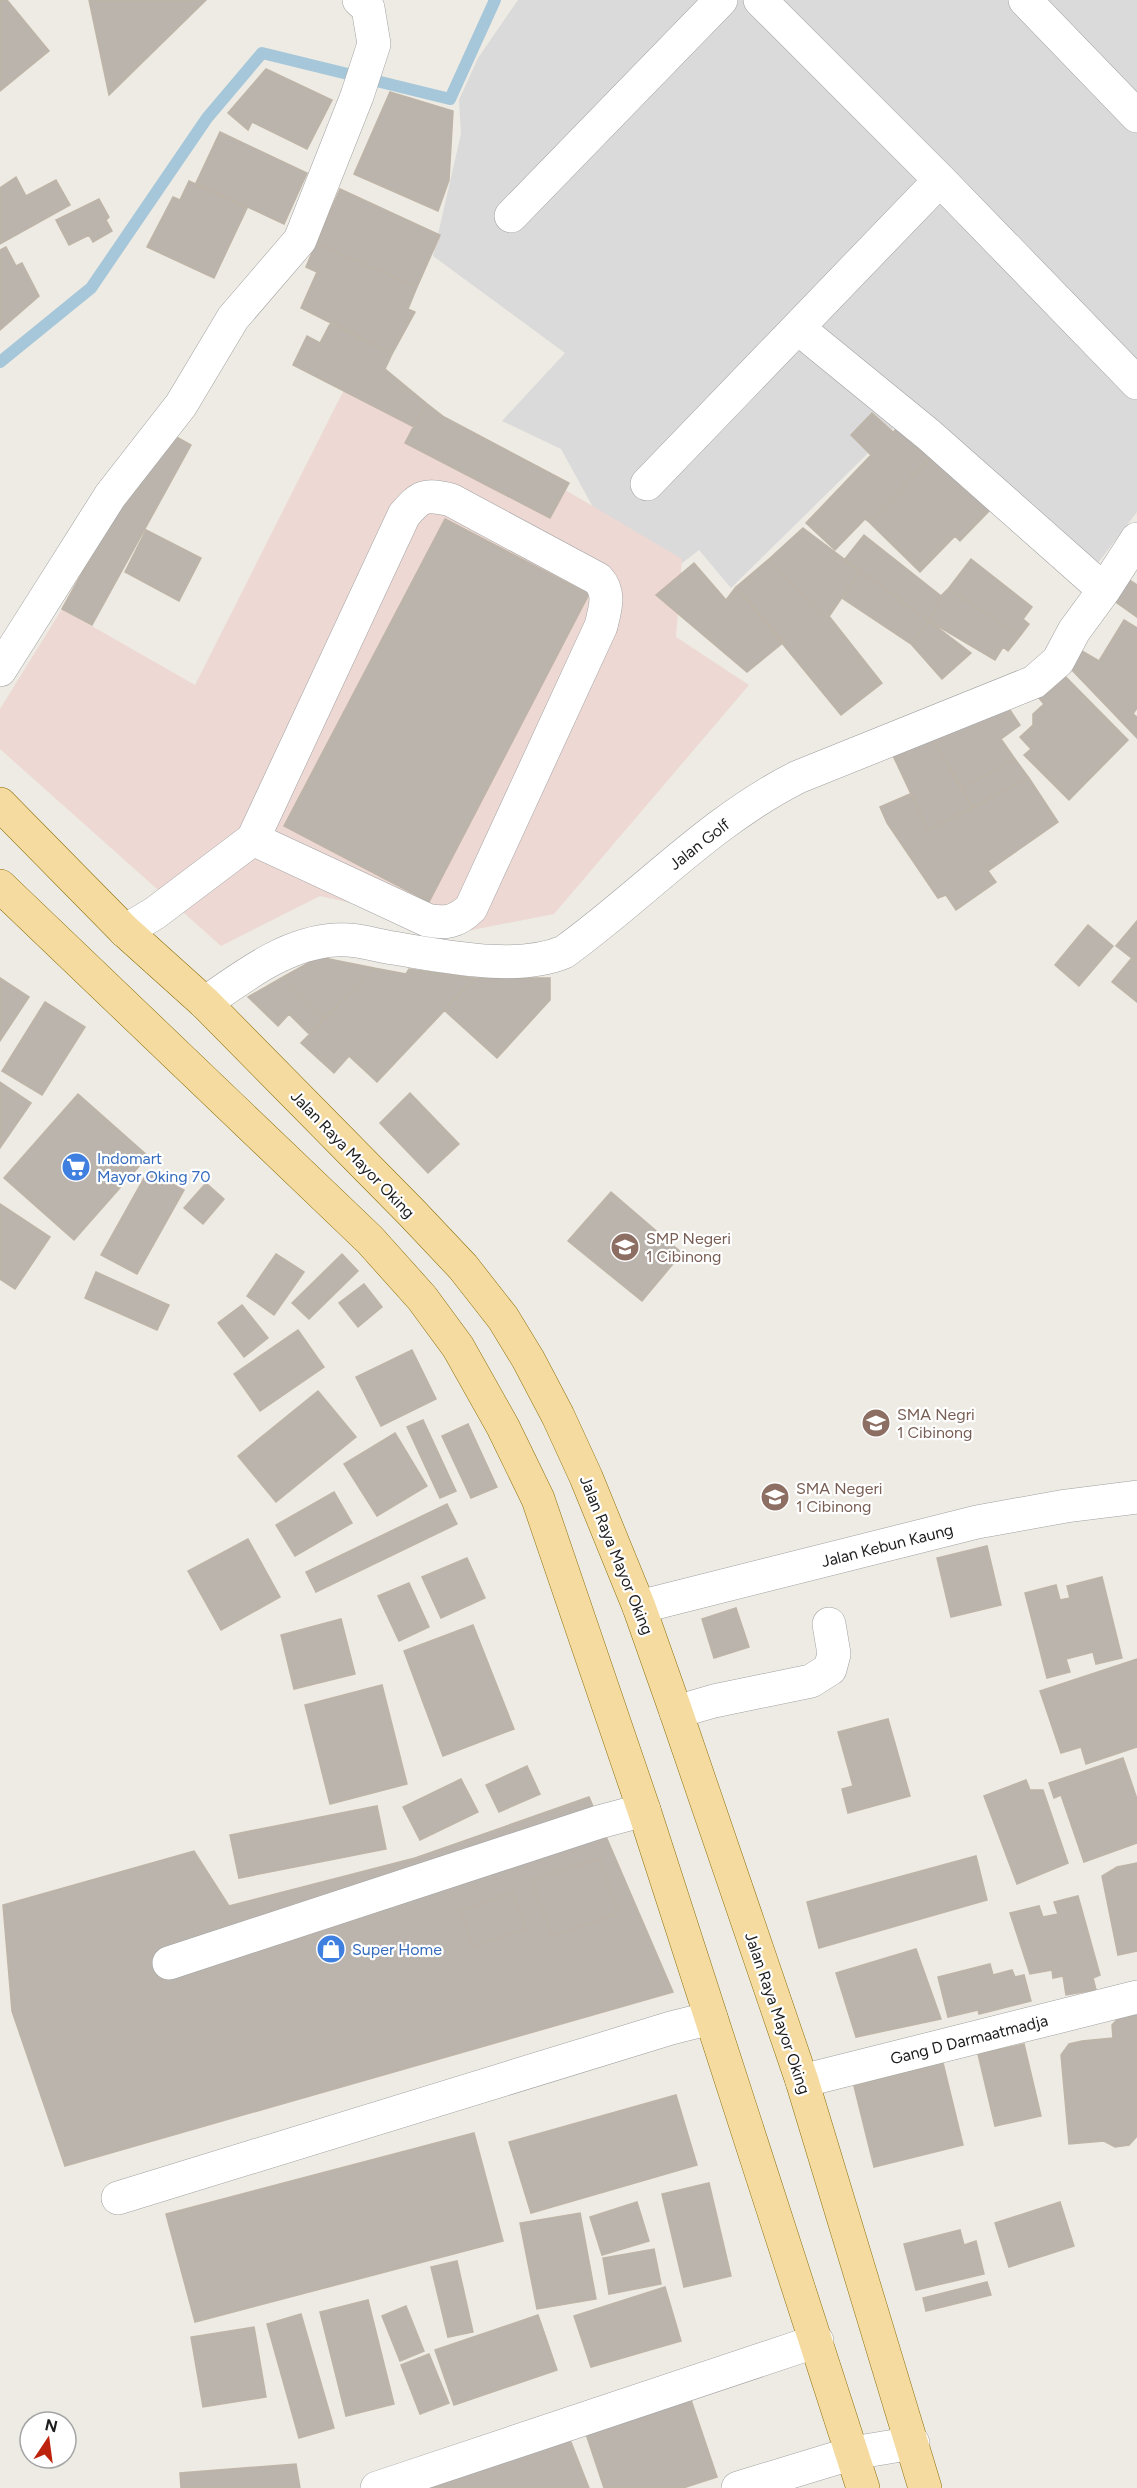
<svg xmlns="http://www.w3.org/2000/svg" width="1137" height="2488" font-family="Figtree,sans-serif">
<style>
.residential{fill:#dbdada}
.commercial{fill:#edd8d3}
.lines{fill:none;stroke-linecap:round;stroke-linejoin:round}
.stream{stroke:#a6c7d9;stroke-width:12}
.building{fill:#bab4ad;stroke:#beb4a7;stroke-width:1.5}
.minor-casing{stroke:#a1a1a1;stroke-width:34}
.major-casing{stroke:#8c710a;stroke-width:34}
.minor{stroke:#fff;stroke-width:33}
.major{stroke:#f5dba0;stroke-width:33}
.labels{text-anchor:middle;stroke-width:4.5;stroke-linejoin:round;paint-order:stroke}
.street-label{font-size:16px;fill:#1d1d1d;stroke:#fff}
.shop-label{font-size:16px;fill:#366cbe;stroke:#fff;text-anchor:start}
.education-label{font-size:16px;fill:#785e54;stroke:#fff;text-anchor:start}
</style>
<rect width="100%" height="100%" fill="#edebe3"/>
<path class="residential" d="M518,0H1137V512L1091,572L915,407L731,588L699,550L653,586L611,540L561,449L502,421L565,353L433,256L461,134L459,100L478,58Z"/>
<path class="commercial" d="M356,366L682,559L676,637L749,685L554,914L472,930L320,896L221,946L0,749V709L62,609L195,685Z"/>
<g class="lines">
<path class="stream" d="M0,362L91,288L207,118L262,53L450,99L495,0"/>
</g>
<path class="building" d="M0,0H7L49,51L0,91Z
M89,0H206L109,95Z
M266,69L332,100L307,149L252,122L248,130L228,113Z
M390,92L453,111L449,180L438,211L354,174Z
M220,132L307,173L284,224L196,183Z
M16,177L26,196L56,180L70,205L0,244V188Z
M189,181L247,208L214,278L147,247L173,197L180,200Z
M340,189L440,235L417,287L316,243Z
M99,199L109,217L106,220L112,231L93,242L89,235L69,245L56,220Z
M316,243L417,287L408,309L415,312L392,354L301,308L317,272L306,267Z
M6,247L16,266L22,263L39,296L0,330V250Z
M331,322L392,354L385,369L426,403L414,427L293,365L307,336L320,343Z
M426,403L444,417L569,483L550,518L405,443Z
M872,413L893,432L905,421L936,452L869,522L865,519L835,550L806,523L871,455L851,435Z
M162,429L191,445L92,625L62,609Z
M936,452L994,506L960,541L955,536L920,572L869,522Z
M445,519L589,594L429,902L284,826Z
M803,528L860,571L826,621L769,559Z
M146,530L201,558L179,601L125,572Z
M864,535L941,596L929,621L844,560Z
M769,559L826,621L829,616L882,683L841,715L736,587Z
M971,559L1032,607L1023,619L1029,624L1020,636L948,589Z
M694,563L726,600L736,587L784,642L747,672L656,595Z
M860,571L929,621L911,644L842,598Z
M1128,579L1137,585V617L1113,600Z
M948,589L1020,636L1008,651L1003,647L995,660L929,621L941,596Z
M1124,620L1137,628V708L1133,714L1137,717V738L1067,665L1077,648L1099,661Z
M929,621L971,653L942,679L911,644Z
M1057,668L1128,740L1069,800L1024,755L1031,749L1020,737L1033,725V714L1044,704L1033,691Z
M1004,701L1020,725L1001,739L1015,759L962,788L930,734Z
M930,734L972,808L928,830L888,745Z
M1015,759L1029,778L972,808L962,788Z
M1029,778L1058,822L988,871L996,882L956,910L946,895L938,898L887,823L880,807L910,794L928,830Z
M1137,921V962L1116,946Z
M1088,925L1113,946L1079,986L1055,965Z
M319,957L374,968L324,1018L283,977Z
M1131,959L1137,962V1002L1112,982Z
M374,968L406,974L409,969L475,978L377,1082L349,1056L334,1073L301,1043Z
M283,977L324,1018L309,1034L289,1014L278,1026L248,997Z
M0,978L29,997L0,1041Z
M475,978H550V1000L497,1058L444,1010Z
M45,1002L85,1027L42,1095L2,1071Z
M0,1082L31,1103L0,1148Z
M410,1093L459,1144L428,1173L380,1123Z
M78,1094L148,1156L74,1240L4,1178Z
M148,1171L184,1190L137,1274L101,1255Z
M206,1183L224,1199L203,1224L184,1208Z
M611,1192L682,1253L642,1301L568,1241Z
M0,1204L50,1237L15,1289L0,1279Z
M276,1254L304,1272L274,1315L247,1296Z
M342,1254L358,1271L309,1319L292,1303Z
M96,1272L169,1305L157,1330L85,1298Z
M364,1284L382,1307L358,1327L339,1303Z
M242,1305L268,1338L244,1357L218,1323Z
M298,1330L324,1367L260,1411L234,1374Z
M412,1350L436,1399L381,1426L356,1377Z
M318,1391L356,1437L276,1502L238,1456Z
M423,1420L456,1491L440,1498L407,1427Z
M468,1424L497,1487L471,1498L442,1436Z
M395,1433L427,1486L377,1516L344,1464Z
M334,1492L352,1523L295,1556L276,1525Z
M447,1504L457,1524L316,1592L306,1572Z
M248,1539L280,1597L221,1630L188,1571Z
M987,1546L1001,1605L951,1617L937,1558Z
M467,1558L485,1598L441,1618L422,1577Z
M1102,1577L1122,1658L1096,1664L1093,1652L1066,1659L1070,1672L1047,1678L1025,1593L1056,1585L1060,1600L1070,1598L1067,1586Z
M409,1583L429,1627L399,1641L378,1596Z
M736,1608L749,1647L714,1658L702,1619Z
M341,1619L355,1674L294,1689L281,1635Z
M473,1625L514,1729L443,1756L404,1651Z
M1137,1659V1747L1086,1764L1081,1747L1061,1753L1040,1691Z
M382,1685L407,1784L330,1804L305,1705Z
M888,1719L910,1796L848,1813L842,1789L853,1786L838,1732Z
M1123,1758L1137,1799V1843L1084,1862L1061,1795L1054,1798L1049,1783Z
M527,1766L540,1794L499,1812L486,1785Z
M461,1779L478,1812L420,1840L403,1807Z
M1026,1780L1030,1790H1043L1068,1863L1017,1884L984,1796Z
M589,1797L673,1992L65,2166L12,2011L3,1905L194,1851L229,1906L415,1858Z
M377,1806L386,1849L239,1878L230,1835Z
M976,1856L987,1900L819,1948L807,1902Z
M599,1858L618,1913L551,1936L532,1880Z
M1137,1863V1951L1118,1955L1102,1876L1117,1867Z
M512,1892L526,1929L474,1947L460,1911Z
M1078,1896L1100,1975L1093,1978L1096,1990L1066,1995L1063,1976L1053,1978L1052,1970L1030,1974L1010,1913L1039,1906L1043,1917L1058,1914L1054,1902Z
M916,1949L941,2019L856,2037L836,1973Z
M990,1964L993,1975L1012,1970L1015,1977L1024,1975L1031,2001L979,2014L978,2010L948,2017L938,1977Z
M1135,2014L1137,2016V2136L1129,2145L1115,2147L1104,2141L1069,2144L1061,2055L1069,2044L1082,2041L1113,2038L1112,2025L1121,2015Z
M1024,2044L1041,2116L995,2126L978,2054Z
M943,2063L963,2145L874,2167L854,2086Z
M676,2095L697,2165L531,2213L509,2142Z
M474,2133L503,2241L195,2322L166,2214Z
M709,2183L731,2276L684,2287L662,2194Z
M637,2202L649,2241L602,2255L590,2217Z
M1060,2202L1074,2246L1009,2267L995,2223Z
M580,2213L596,2299L537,2309L520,2223Z
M960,2230L964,2245L976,2241L984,2274L916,2290L904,2244Z
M654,2249L661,2284L609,2294L603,2258Z
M457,2261L473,2332L448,2337L431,2267Z
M987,2282L991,2295L926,2311L923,2298Z
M665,2287L681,2341L591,2367L574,2316Z
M368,2300L394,2404L346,2416L320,2312Z
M406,2306L424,2351L400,2361L382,2316Z
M301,2314L334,2428L299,2438L267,2324Z
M538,2315L557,2370L454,2405L435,2350Z
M254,2327L266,2397L203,2407L191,2337Z
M429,2354L449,2403L420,2414L401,2365Z
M687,2388L717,2477L683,2488H604L582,2422Z
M567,2432L589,2488H416Z
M296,2464L300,2488H181L180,2473Z"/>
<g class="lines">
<g class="minor-casing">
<path id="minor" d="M760,0L940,180L1137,383
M1025,0L1137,116
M511,216L721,0
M798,328L929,435L1104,590
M647,484L940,180
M0,670L110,496L181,405L233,318L300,240L357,96L374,44L368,8L359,0
M125,931L155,913L253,839L404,515C421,495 425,494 451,500L598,579C611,593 605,609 601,626L471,908C457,922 445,924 427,920L253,839
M205,1003C244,976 286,943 335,940C355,938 374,945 393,948C444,956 517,972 564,952C643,895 710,821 798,777L1034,682L1058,661L1074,631L1104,590L1137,539
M639,1607L977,1522L1066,1506L1137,1497
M676,1712L714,1701L811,1681L830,1669L834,1654L829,1624
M169,1963L599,1822L644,1810
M802,2081L1137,1997
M118,2198L671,2028L711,2018
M377,2488L817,2341
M738,2488L853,2453L913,2443"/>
</g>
<g class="major-casing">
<path id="major" d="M0,804L125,931L205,1003L412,1213L463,1267L503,1318L528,1359L558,1416L586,1477L639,1607L676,1712L802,2081L925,2488
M0,886L370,1240L422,1298L458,1347L503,1427L538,1499L644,1810L863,2488"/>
</g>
<use href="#minor" class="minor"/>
<use href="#major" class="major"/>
</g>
<defs>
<g id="supermarket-disc" transform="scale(1.5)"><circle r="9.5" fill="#3f7fe0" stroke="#fff"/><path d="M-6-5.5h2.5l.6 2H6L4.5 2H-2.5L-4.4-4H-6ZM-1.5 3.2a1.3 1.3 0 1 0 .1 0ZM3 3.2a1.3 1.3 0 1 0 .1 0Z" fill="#fff"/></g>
<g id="school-disc" transform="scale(1.5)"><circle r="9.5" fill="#8d6e63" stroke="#fff"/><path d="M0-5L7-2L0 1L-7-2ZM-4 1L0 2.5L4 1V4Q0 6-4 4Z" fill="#fff"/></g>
<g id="shop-disc" transform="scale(1.5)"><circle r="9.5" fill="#3f7fe0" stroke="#fff"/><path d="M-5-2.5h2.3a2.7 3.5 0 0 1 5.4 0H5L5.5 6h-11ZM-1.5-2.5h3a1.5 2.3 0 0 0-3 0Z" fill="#fff"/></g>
</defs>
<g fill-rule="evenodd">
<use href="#supermarket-disc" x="76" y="1167"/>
<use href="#school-disc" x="625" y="1247"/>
<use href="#school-disc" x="876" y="1423"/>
<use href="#school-disc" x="775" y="1497"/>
<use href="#shop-disc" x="331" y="1949"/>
</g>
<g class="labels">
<g class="street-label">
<text transform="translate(699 844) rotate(-38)" y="6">Jalan Golf</text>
<text transform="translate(353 1154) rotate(46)" y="6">Jalan Raya Mayor Oking</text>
<text transform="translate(887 1545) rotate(-14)" y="6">Jalan Kebun Kaung</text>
<text transform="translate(617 1555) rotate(68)" y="6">Jalan Raya Mayor Oking</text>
<text transform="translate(778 2013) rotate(71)" y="6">Jalan Raya Mayor Oking</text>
<text transform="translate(969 2039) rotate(-14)" y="6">Gang D Darmaatmadja</text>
</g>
<g class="shop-label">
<text x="97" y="1164">Indomart<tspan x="97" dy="18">Mayor Oking 70</tspan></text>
<text x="352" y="1955">Super Home</text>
</g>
<g class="education-label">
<text x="646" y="1244">SMP Negeri<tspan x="646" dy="18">1 Cibinong</tspan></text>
<text x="897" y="1420">SMA Negri<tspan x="897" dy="18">1 Cibinong</tspan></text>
<text x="796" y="1494">SMA Negeri<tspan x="796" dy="18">1 Cibinong</tspan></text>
</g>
</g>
<g transform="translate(48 2440) rotate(13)"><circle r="28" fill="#ffffff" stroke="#a5a5a5" stroke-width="1.5"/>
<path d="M0-4.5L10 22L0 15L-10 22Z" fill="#bd220d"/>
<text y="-9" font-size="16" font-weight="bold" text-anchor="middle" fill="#1d1d1d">N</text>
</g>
</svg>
